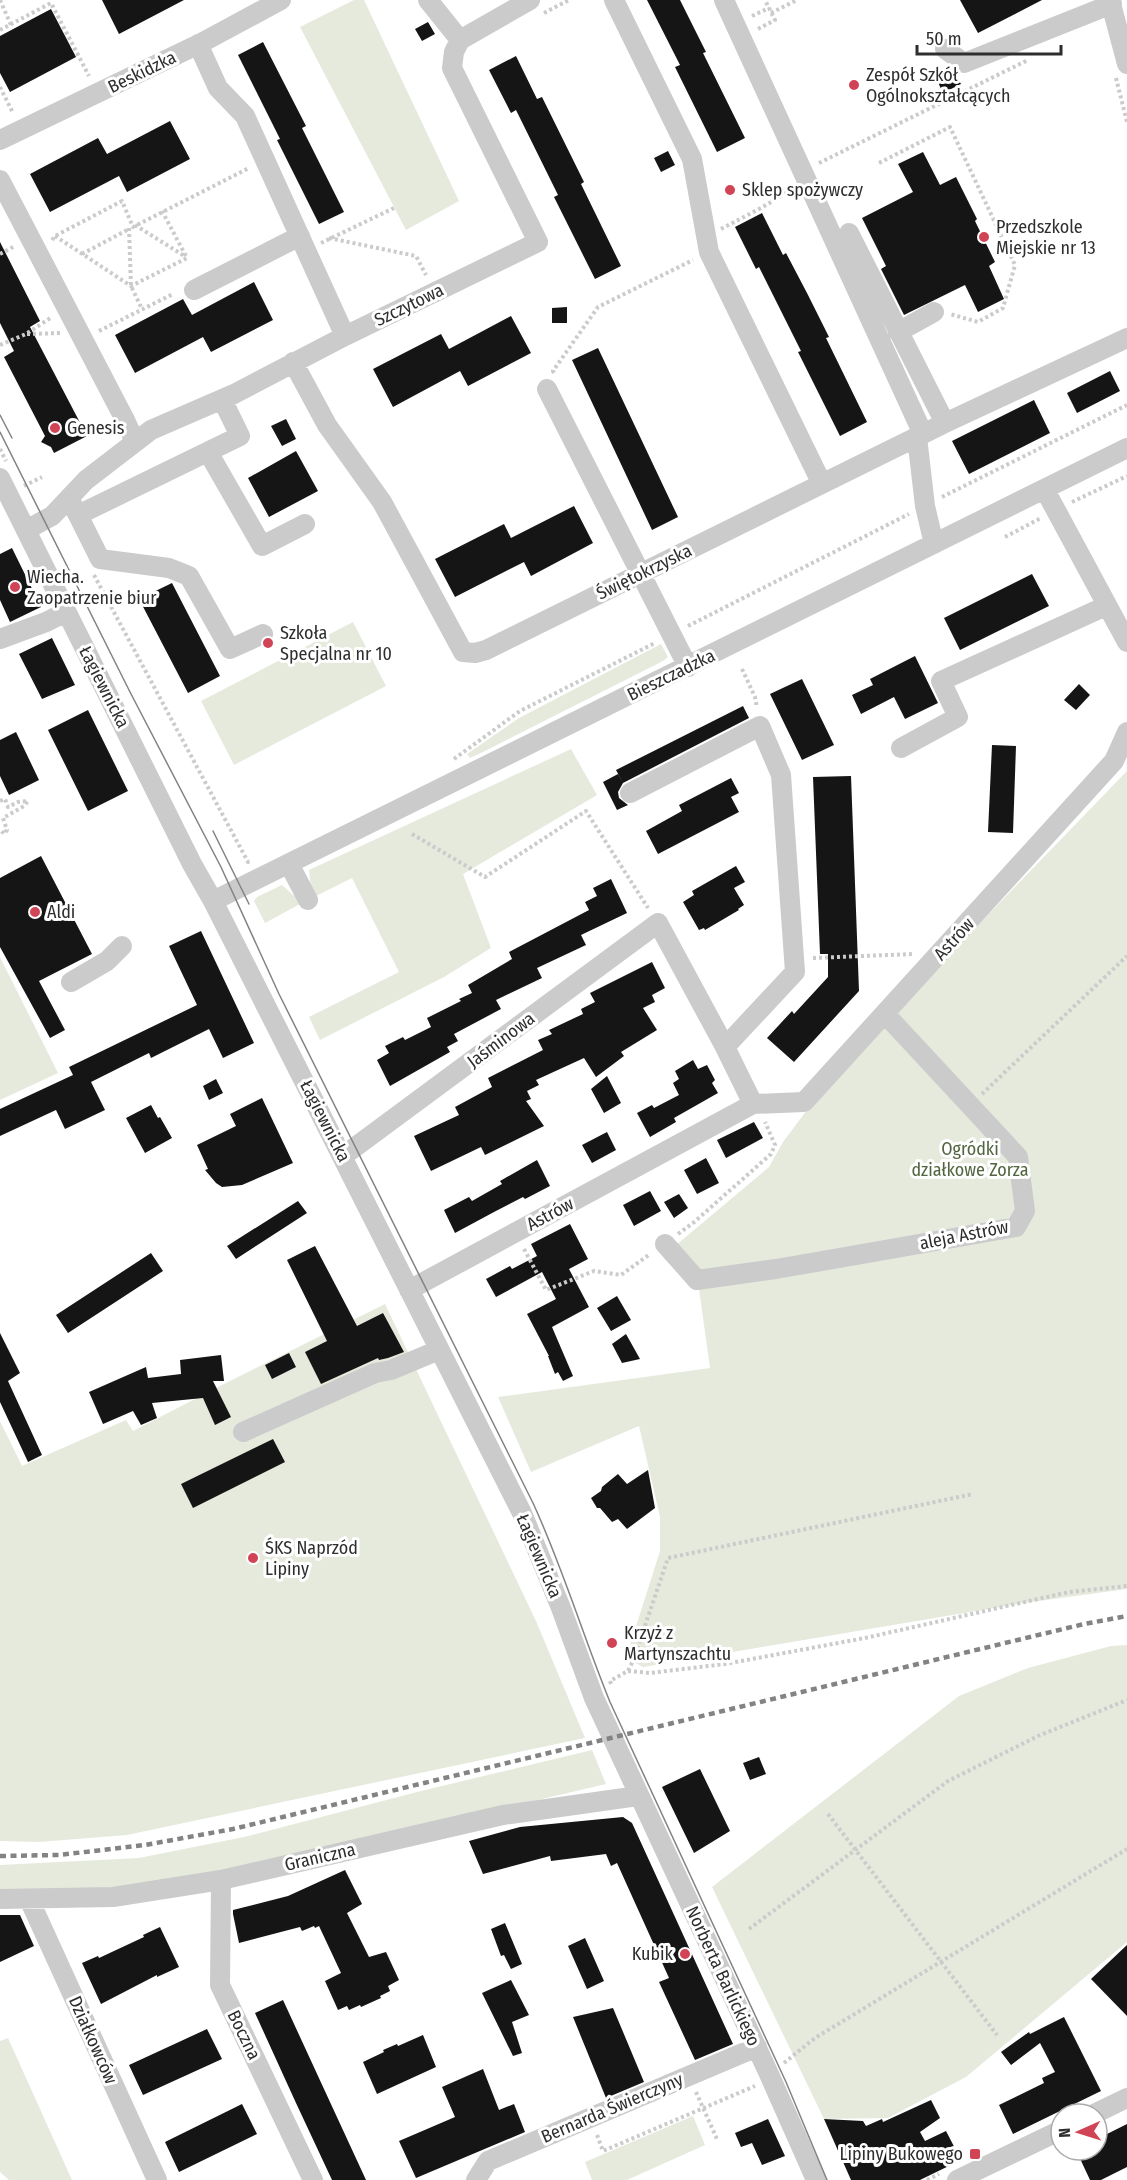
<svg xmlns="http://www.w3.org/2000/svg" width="1127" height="2180" font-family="'Fira Sans Condensed',sans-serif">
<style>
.green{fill:#e5eadd}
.building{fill:#151515}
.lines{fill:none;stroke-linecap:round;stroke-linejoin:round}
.path{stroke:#cbcbcb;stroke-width:4;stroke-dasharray:3 3;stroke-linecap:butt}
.minor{stroke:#cbcbcb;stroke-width:20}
.tram{stroke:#838383;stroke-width:1.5}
.rail{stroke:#838383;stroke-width:4.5;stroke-dasharray:6 4.5;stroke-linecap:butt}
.poi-dot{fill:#d14456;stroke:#fff;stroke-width:2}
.labels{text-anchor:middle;stroke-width:6;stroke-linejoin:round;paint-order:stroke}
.street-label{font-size:18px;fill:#2e2e2e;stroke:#fff}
.poi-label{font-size:18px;fill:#2e2e2e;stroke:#fff;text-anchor:start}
.park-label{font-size:18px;fill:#536540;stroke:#fff}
</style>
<rect width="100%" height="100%" fill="#fff"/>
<path class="green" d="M354,0H364L459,201L406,230L300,27Z
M353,622L386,686L234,765L201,701Z
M661,644L668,657L663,661L483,752L470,758L467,754L519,718Z
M571,749L597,795L463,874L491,948L444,977L320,1040L309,1017L399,972L352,878L312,898L309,870Z
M1127,771V1589L1024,1603L643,1667L626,1658L660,1551V1517L639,1426L531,1472L498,1397L710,1368L699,1289L675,1246L769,1167L783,1142L834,1074Z
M282,885L302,903L265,923L254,901L257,897Z
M0,957L58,1073L0,1100Z
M385,1304L536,1621L585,1738L127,1835L39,1842L0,1841V1421L22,1466L126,1420L133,1431L222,1385Z
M1127,1645V1942L966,2077L888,2118L824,2119L712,1887L959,1696L1028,1668L1111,1646Z
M592,1750L606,1784L272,1862L91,1892H0V1865L139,1858L244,1837L421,1791Z
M8,2038L72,2180H9L0,2172V2041Z
M693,2116L705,2145L627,2180H592L585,2162Z"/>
<path class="building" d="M102,0H184L119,34Z
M647,0H680L706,52L703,53L745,138L717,152L675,67L680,65Z
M960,0H1042L978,33Z
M51,9L76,57L10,92L0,73V36Z
M428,22L435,34L422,41L415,29Z
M263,42L306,126L302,128L344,212L319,224L277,140L280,139L238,55Z
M516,56L537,99L542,97L584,182L581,184L621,266L595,279L554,197L558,195L516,110L511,113L489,70Z
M953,70L961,84L943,93L936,78Z
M170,121L190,159L127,192L119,176L50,212L30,174L98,138L107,154Z
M668,151L675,165L661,172L654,158Z
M923,152L940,185L956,177L977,219L975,221L995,262L989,266L1004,299L978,312L965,285L904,315L881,269L886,266L862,218L913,192L898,164Z
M762,213L783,255L786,253L807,293L829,337L826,338L867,422L840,436L798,352L801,351L759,267L756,269L735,227Z
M0,242L40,321L30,327L87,436L54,453L51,447L41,442L45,436L4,357L14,351L0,323Z
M254,282L273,320L211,352L203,337L135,373L115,335L183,299L192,315Z
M567,307V323H552V308Z
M511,316L531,353L468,386L460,371L393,407L373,369L441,334L449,349Z
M598,348L678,517L652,530L572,360Z
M1110,371L1120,391L1077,413L1067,393Z
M1034,400L1050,433L969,474L952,441Z
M286,419L296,439L282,446L271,426Z
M296,451L318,491L269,517L248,478Z
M574,506L593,543L531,576L524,562L455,597L435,559L504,524L511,538Z
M12,548L41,607L10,622L0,600V554Z
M1032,574L1049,606L960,650L944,618Z
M172,583L220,676L188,693L139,599Z
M52,638L75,685L42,699L19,654Z
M915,656L938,703L905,719L894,697L861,714L852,695L873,685L870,679Z
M802,679L834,745L802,760L770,694Z
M1079,684L1090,695L1076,710L1064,700Z
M743,706L749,718L623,783L616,770Z
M88,710L128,791L88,811L48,730Z
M16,732L39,780L9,795L0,776V740Z
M992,745L1016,746L1013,833L988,832Z
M618,774L623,783L618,792L619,798L628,805L617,810L603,782Z
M851,776L859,991L794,1062L767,1038L792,1011L794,1014L828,977V954H820L813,777Z
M731,778L739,793L731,797L739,812L658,854L646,831L682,811L679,805Z
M41,856L92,954L39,981L65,1030L50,1038L0,947V878Z
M736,866L745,882L734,888L744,905L738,909L739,910L705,930L704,928L699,930L683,902L694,895L692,891Z
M611,879L627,913L581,935L586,945L537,968L542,978L496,1000L501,1009L454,1034L458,1041L447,1047L450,1052L390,1086L377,1060L389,1053L385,1046L403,1037L405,1040L431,1027L427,1018L461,1001L459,999L472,993L468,985L512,959L509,952L589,910L585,902L597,896L593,888Z
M201,931L254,1043L223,1058L209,1029L151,1058L149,1053L91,1082L105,1110L65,1129L56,1110L0,1136V1109L73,1075L69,1067L197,1005L169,946Z
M652,962L665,988L652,995L655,1002L643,1008L657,1030L621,1052L624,1056L596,1077L584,1058L536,1080L539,1085L527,1091L531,1099L526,1101L544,1126L485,1155L481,1147L431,1171L414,1136L459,1115L455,1107L492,1087L488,1078L543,1050L538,1040L552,1034L549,1030L583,1014L581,1009L595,1002L590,993Z
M693,1060L698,1069L707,1065L715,1080L712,1083L718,1093L674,1118L676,1122L650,1137L637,1113L652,1105L654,1108L679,1095L673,1083L679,1079L675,1071Z
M607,1076L621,1103L604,1113L591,1089Z
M216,1079L223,1093L209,1100L203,1086Z
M262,1098L293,1163L242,1185L222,1187L216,1183L205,1170L208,1169L197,1145L236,1126L230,1114Z
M151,1105L158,1118L160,1117L172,1138L145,1153L126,1118Z
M754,1122L763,1138L726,1158L717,1140Z
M607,1132L616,1150L592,1163L582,1145Z
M706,1158L719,1183L697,1194L684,1170Z
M537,1160L550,1186L525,1199L523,1197L494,1212L455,1233L444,1210L469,1197L472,1201L502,1184L500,1181Z
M650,1191L661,1211L634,1226L623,1205Z
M679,1194L688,1208L674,1218L664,1202Z
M298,1201L307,1213L236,1259L227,1246Z
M570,1224L588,1259L569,1269L589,1307L552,1327L573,1376L563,1381L558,1372L555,1374L548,1356H549L527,1314L556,1299L542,1272L496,1297L486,1279L510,1266L512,1269L537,1256L531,1244Z
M315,1246L357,1326L383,1313L404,1352L388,1358L379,1360L378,1358L321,1384L305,1352L327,1341L287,1260Z
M151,1253L163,1271L68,1333L56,1315Z
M617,1296L631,1320L611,1331L597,1308Z
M0,1333L20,1373L8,1381L42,1455L28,1462L0,1402Z
M626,1334L640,1359L622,1363L612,1344Z
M289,1353L296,1367L272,1379L265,1365Z
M221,1355L224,1381H213L231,1417L215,1425L203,1398L152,1403L157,1418L141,1425L133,1411L103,1424L89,1392L146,1367L148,1378L181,1374L180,1360Z
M273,1439L285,1462L193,1508L181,1484Z
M648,1470L655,1508L627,1529L618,1519L612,1522L600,1508H597L591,1498L601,1491L602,1487L618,1474L627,1484Z
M759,1757L766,1774L750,1780L743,1763Z
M700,1769L730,1831L694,1853L662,1787Z
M623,1817L632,1823L733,2044L695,2060L659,1982L669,1978L617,1863L611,1866L606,1854L551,1861L550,1856L483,1874L469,1841L520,1827Z
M345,1870L362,1904L347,1913L369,1957L386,1952L399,1980L388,1986L390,1991L380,1996L381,1998L361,2007L360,2005L349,2010L347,2006L338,2010L325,1981L341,1973L319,1926L315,1928L314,1926L302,1931L300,1927L239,1943L233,1914V1910L288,1896Z
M0,1915H20L34,1946L0,1962Z
M505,1923L522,1964L511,1969L504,1955L501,1956L491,1929Z
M160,1927L179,1967L157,1977V1975L101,2004L82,1963L98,1956L99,1958L144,1937L143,1935Z
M585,1938L604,1981L587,1989L568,1946Z
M1127,1945V2016L1091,1979Z
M511,1980L529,2015L512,2022L522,2053L513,2056L482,1993Z
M283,2000L324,2089L366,2180H332L296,2103L255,2013Z
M613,2008L644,2082L606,2098L573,2017Z
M1064,2017L1101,2091L1013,2134L999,2105L1044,2083L1042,2078L1055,2072L1040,2043L1011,2065L1001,2052L1029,2032L1030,2034Z
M207,2029L222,2059L143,2095L129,2065Z
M423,2035L436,2067L377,2094L363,2062L384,2052L383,2050L397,2044L398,2046Z
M483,2069L499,2110L514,2104L525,2132L416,2178L399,2141L455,2117L442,2087Z
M931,2100L940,2118L920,2132L925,2141L946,2131L961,2160L920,2180H851L824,2119L863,2121L866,2126L882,2119L883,2122Z
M242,2104L257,2134L179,2172L165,2142Z
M768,2119L785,2156L762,2165L752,2143L741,2147L735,2133Z
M1127,2124V2167L1101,2180H1090L1076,2150H1097V2139Z"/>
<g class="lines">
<path class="path" d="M0,0L11,25
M544,13L569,0
M771,13L797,0
M752,16L769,8
M758,29L775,20L765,0
M0,30L51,3L89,76
M1116,78L1127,122
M0,87L13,113
M819,163L1028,60
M879,163L950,127L1015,265L1003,308L978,322L950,314
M135,225L186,257
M129,228L131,286L142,309
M721,229L761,208L791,190
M55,236L131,286L187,258L162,211
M329,238L416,256L426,275
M52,240L55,236L122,201L133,227L249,168
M321,243L394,208
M0,254L15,246
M82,254L129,229
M99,331L173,294
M27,334L61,333
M0,345L26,334L52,317
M554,373L553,371L598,307L693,260
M0,449L6,461
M24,486L42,477
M942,497L1127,405
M1072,502L1127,476
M1005,537L1041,518
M94,575L248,862L251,860
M688,626L909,514
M742,669L755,697L757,708
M454,759L520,711L655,643
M0,801L5,799L8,807L18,802L28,801L24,806L3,818L7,830L4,834L0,829
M412,834L485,877L586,811L648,908
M813,958L913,954
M982,1094L1127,956
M678,1234L693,1223L771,1154L775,1145L765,1122
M524,1249L546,1290L594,1271L621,1275L650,1254
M628,1671L650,1673L725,1664L865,1638L1069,1592L1127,1586
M611,1684L610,1681L628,1671L633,1661L668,1558L973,1494
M828,1814L997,2035
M749,1929L948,1781L1038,1736L1127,1700
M784,2063L815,2038L1127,1849
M696,2092L717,2139
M597,2135L603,2151L755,2086
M927,2180L939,2174"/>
<path class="minor" d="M428,0L460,40
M614,0L692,159L709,252L822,484
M724,0L923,434
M1110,0L1127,64
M198,44L218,88L245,116L345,336
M945,49L964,63L1112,4
M0,140L203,42L281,0
M0,180L124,418L135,442
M849,233L945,423
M194,290L300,236
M898,332L934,312
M293,362L327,425L382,502L463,652L475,653L486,650L945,423L1127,338
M547,389L688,667
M917,437L925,506L934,544
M208,452L262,546L305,524
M0,478L192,864L213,901L522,1513L561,1608L594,1698L769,2074L816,2180
M1045,490L1127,642
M72,504L78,515L240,436L222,399
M78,515L100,559L169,568L189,576L230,649L263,634
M26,530L52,516L86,480L151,430L234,394L345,336L538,242L452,68L454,52L460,40L530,0
M0,639L46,622L66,612
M901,748L958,717L941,681L1106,606
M289,864L308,900
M213,901L1127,448
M71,982L107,961L122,946
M725,1047L753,1104
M343,1156L658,923L725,1047L795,972L781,775L760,726L630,793
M665,1244L697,1280L776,1269L1016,1227L1025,1211L1018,1157L886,1015
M409,1290L753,1104L804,1102L1114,761L1127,732
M243,1432L375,1373L391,1370L439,1350
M221,1880L220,1985L313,2180
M0,1899L113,1897L221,1880L503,1815L638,1796
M29,1899L157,2180
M1094,2114L1127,2098
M476,2180L488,2161L757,2047
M957,2180L1061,2130"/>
<path class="tram" d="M0,415L12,438
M0,432L130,692L221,867L279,994L533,1503C563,1568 583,1636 610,1702L786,2082L827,2180
M213,831L249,904"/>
<path class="rail" d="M0,1856L59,1855L145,1845L233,1829L1084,1624L1127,1616"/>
</g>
<g class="poi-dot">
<circle cx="854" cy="85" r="6"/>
<circle cx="730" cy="190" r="6"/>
<circle cx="984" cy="237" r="6"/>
<circle cx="55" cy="428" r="6"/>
<circle cx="15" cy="587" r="6"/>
<circle cx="268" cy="643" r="6"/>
<circle cx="35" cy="912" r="6"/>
<circle cx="253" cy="1558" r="6"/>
<circle cx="612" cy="1643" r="6"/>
<circle cx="685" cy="1954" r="6"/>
<rect x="969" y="2148" width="12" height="12" rx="3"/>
</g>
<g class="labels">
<g class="street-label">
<text transform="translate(142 72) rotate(-26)" y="6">Beskidzka</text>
<text transform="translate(409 305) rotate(-26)" y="6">Szczytowa</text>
<text transform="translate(644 572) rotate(-26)" y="6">Świętokrzyska</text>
<text transform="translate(671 675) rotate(-26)" y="6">Bieszczadzka</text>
<text transform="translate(104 687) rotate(63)" y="6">Łagiewnicka</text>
<text transform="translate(954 939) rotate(-48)" y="6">Astrów</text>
<text transform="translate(501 1040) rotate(-37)" y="6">Jaśminowa</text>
<text transform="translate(325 1121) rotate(63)" y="6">Łagiewnicka</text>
<text transform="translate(550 1214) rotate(-28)" y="6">Astrów</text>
<text transform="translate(964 1235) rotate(-11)" y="6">aleja Astrów</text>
<text transform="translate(539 1556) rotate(67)" y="6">Łagiewnicka</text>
<text transform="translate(320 1857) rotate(-13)" y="6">Graniczna</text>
<text transform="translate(723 1976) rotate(65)" y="6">Norberta Barlickiego</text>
<text transform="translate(244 2035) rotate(64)" y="6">Boczna</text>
<text transform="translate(93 2040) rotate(66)" y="6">Działkowców</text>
<text transform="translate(612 2108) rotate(-23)" y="6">Bernarda Świerczyny</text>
</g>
<g class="poi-label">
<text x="866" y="81">Zespół Szkół<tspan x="866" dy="21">Ogólnokształcących</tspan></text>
<text x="742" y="196">Sklep spożywczy</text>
<text x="996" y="233">Przedszkole<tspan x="996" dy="21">Miejskie nr 13</tspan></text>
<text x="67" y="434">Genesis</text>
<text x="27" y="583">Wiecha.<tspan x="27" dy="21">Zaopatrzenie biur</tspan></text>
<text x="280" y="639">Szkoła<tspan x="280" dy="21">Specjalna nr 10</tspan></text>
<text x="47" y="918">Aldi</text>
<text x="265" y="1554">ŚKS Naprzód<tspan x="265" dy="21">Lipiny</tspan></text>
<text x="624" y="1639">Krzyż z<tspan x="624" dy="21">Martynszachtu</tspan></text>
<text x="673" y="1960" text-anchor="end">Kubik</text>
<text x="963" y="2160" text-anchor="end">Lipiny Bukowego</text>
</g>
<g class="park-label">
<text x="970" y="1155">Ogródki<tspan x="970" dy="21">działkowe Zorza</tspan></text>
</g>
</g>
<g transform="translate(1079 2132) rotate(267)"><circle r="28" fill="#ffffff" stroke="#ababab" stroke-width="1.5"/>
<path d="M0-4.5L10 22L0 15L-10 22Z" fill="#d14456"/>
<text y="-9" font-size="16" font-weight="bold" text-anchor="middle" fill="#2e2e2e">N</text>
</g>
<path d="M917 45v9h144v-9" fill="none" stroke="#2e2e2e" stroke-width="3"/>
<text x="926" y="45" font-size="18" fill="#2e2e2e" stroke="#ffffff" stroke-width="4.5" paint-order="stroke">50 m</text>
</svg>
